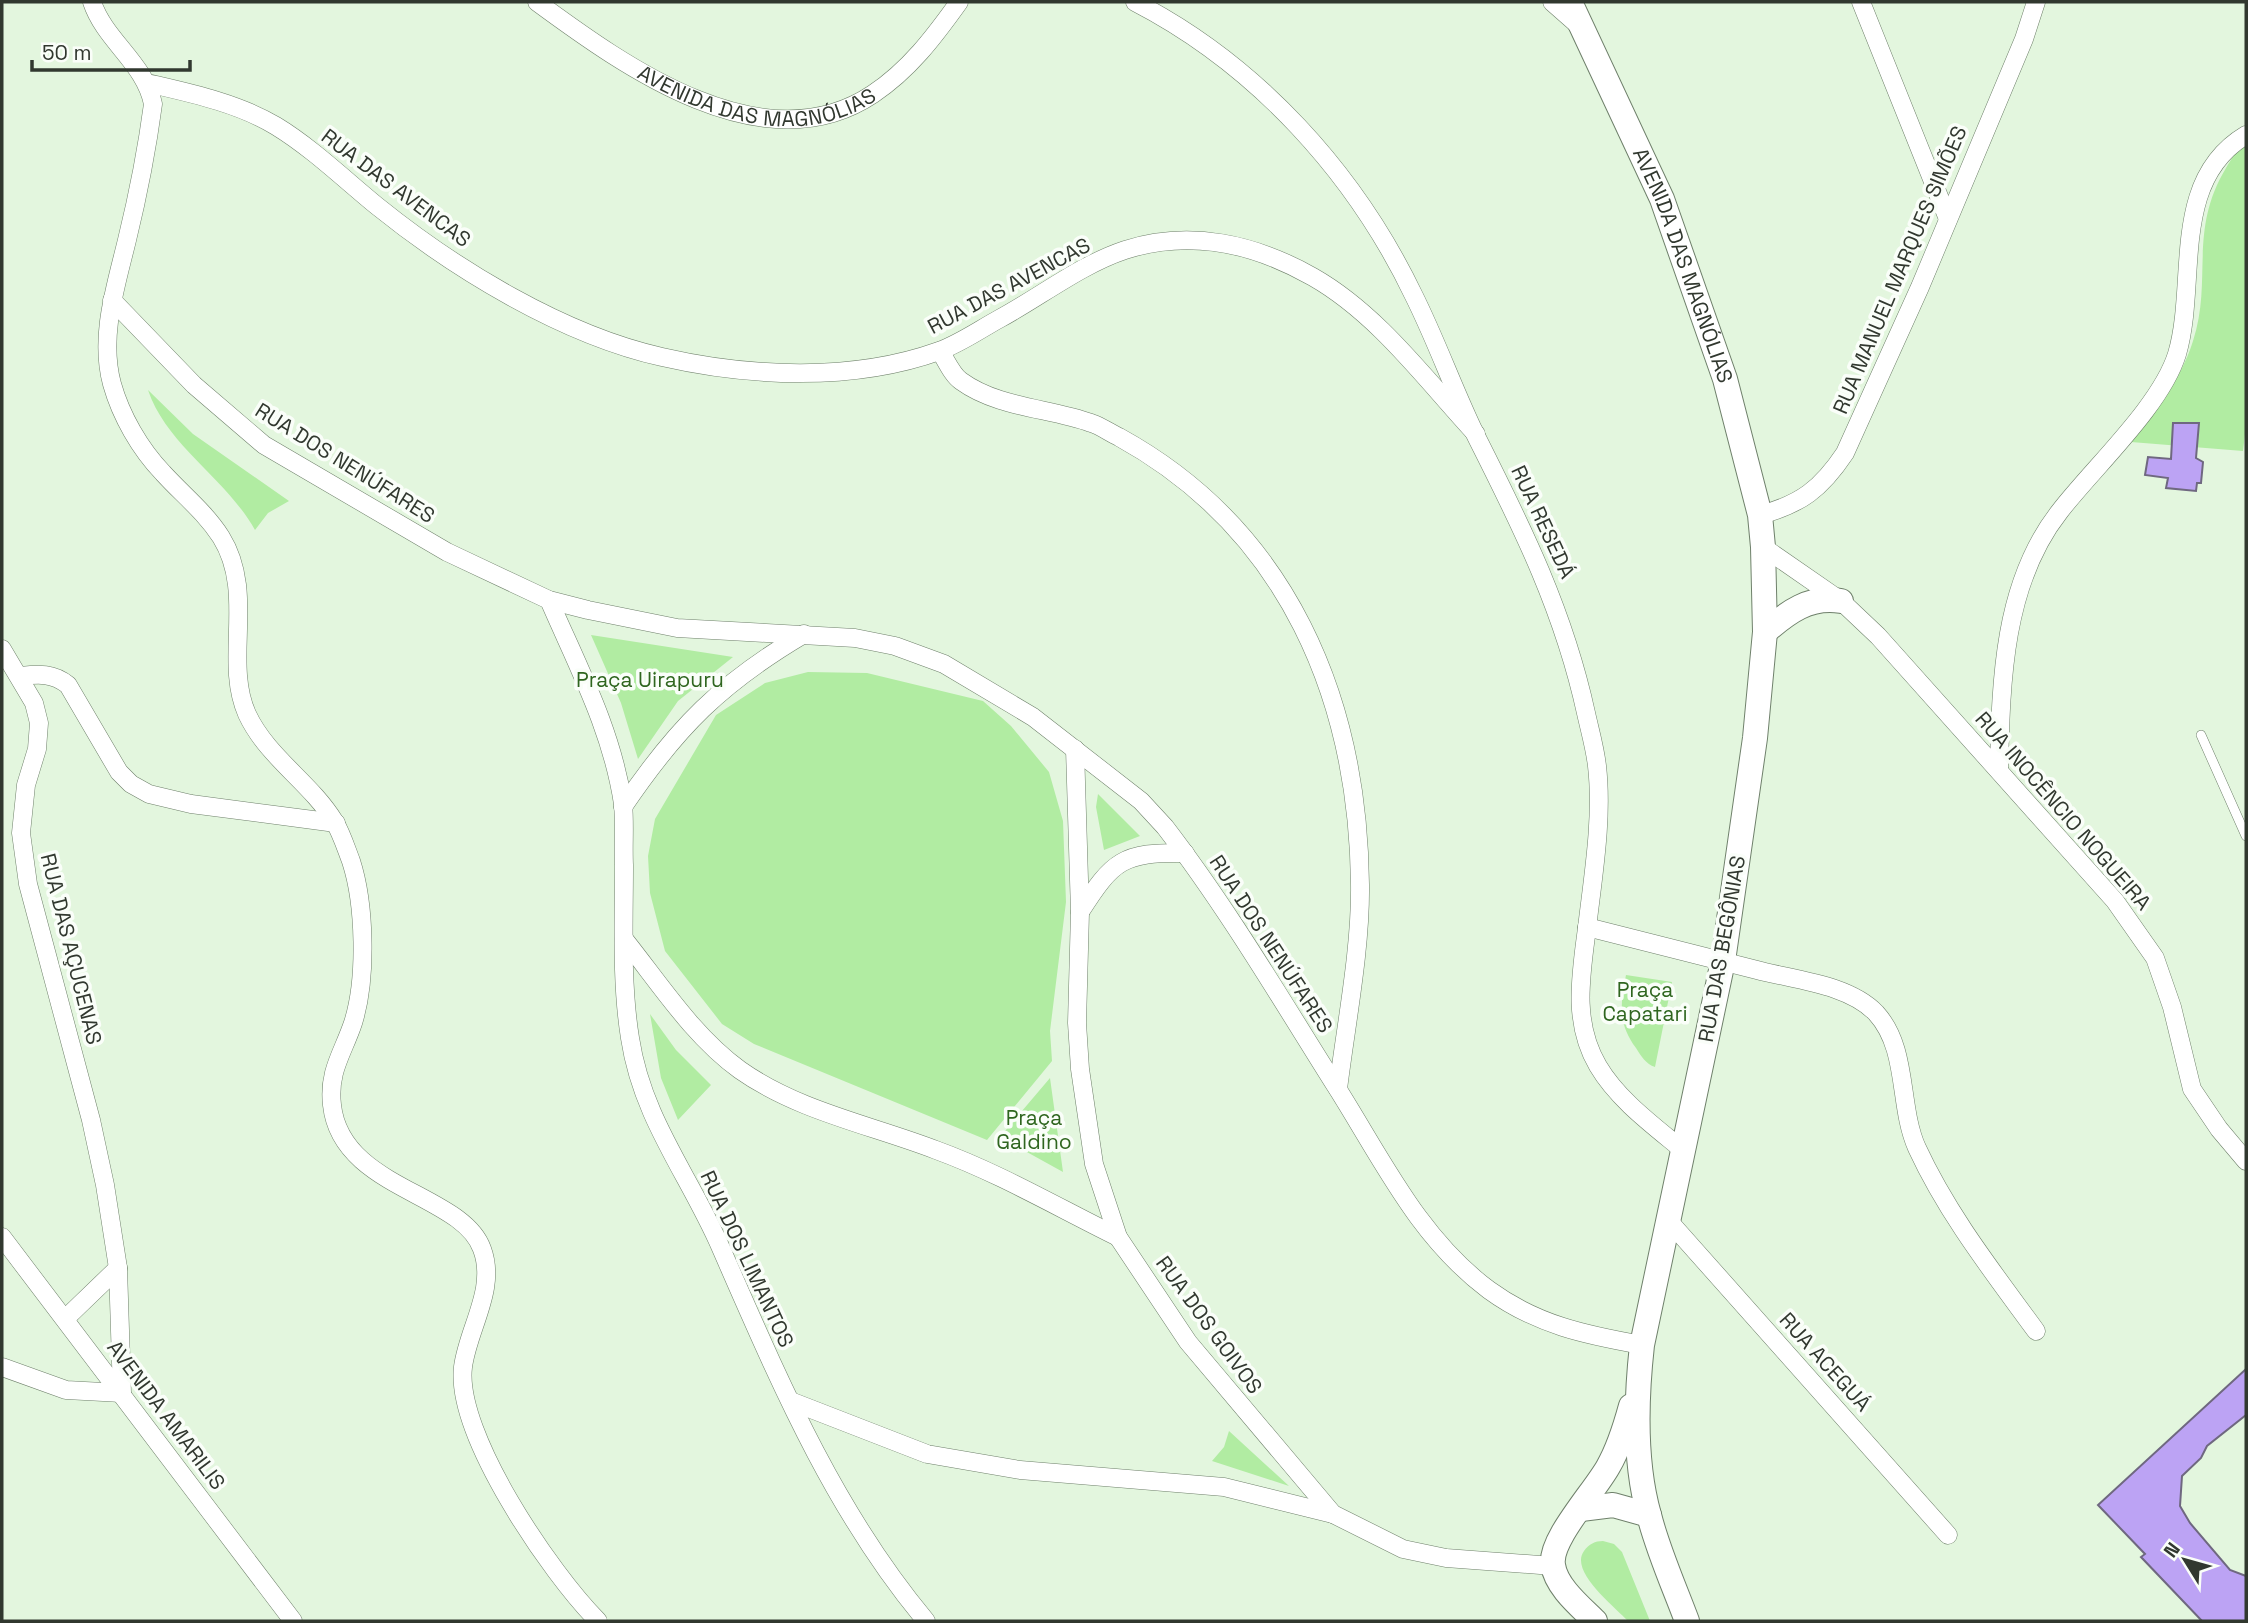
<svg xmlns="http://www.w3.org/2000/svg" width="2248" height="1623" font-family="'Space Grotesk',sans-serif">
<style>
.green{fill:#b1eca2}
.building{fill:#bca3f4;stroke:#6f6880;stroke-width:2}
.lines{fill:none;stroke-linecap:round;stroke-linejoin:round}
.lane-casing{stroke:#6f806b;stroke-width:10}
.street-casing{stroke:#6f806b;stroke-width:19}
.secondary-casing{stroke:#6f806b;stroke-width:26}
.lane{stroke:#fff;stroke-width:9}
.street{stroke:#fff;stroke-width:18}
.secondary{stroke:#fff;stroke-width:24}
.labels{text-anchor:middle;stroke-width:7;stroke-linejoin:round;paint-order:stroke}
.street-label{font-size:21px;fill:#31382f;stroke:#fafef9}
.park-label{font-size:21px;fill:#2f661f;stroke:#fafef9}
</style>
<rect width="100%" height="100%" fill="#e3f6de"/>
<path class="green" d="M2246,144V426L2243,451L2131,442C2155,410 2181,380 2193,341C2213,280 2188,231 2226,168C2232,158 2236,150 2246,144Z
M148,390L193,434L289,501L268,513L255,530C226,478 167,446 148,390Z
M591,635L733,657L678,701L638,759L621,703Z
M808,672L867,673L983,701L1011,726L1049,772L1063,821L1066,902L1050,1031L1052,1061L987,1140L754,1044L722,1024L665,951L650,893L648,856L655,819L716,715L765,683Z
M1098,794L1140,836L1104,850L1096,807Z
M1626,975L1672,982L1655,1067C1646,1064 1641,1056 1636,1048C1618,1024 1620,1004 1626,975Z
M650,1014L676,1050L711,1085L678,1120L661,1078Z
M1050,1078L1063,1172L1000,1137Z
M1229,1431L1289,1486L1212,1461L1224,1447Z
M1603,1541L1614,1544L1622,1552L1650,1621H1628C1614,1606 1569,1571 1584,1551C1589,1544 1595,1541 1603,1541Z"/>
<path class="building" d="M2173,423H2199L2196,458L2203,462L2201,483H2197L2196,491L2166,488L2168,478L2145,475L2148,457L2171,459Z
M2246,1369V1415L2207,1446L2201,1458L2182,1476L2180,1506L2190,1523L2230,1570L2246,1576V1621H2202L2141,1557L2145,1554L2098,1505Z"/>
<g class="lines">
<g class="lane-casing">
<path id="lane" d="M2201,735L2246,836"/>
</g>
<g class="street-casing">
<g id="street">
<path d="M92,2C105,41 145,63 153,104C147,149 138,195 127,240C116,286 99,336 112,384C121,416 140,449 163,473C183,495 205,512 221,537C256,593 223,660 247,714C267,757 310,782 334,821C341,832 346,848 351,861C365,904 367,979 353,1023C343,1053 328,1071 332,1105C341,1189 462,1193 482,1249C497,1289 468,1328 463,1367C455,1434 551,1574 598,1621"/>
<path id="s1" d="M537,2C624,66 764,167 873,94C909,70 934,37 959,2"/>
<path d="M1135,2C1257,65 1355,173 1414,296C1437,342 1454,391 1477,438C1523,529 1564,612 1586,713C1590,731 1595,748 1597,766C1603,818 1593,876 1587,928C1581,975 1572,1022 1598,1066C1618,1100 1654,1126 1684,1151"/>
<path d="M1552,2L1577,24"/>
<path d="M1861,2L1948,219"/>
<path d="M147,83C190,93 238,103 276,126C312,148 344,179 377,206C455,269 563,335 662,357C749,377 853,382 939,351C959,344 979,330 999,319C1040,297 1080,265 1125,250C1190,229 1255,244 1313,277C1378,314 1426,380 1476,434"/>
<path d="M112,300L194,385L264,445L447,552L549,600L588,610L677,628L855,638L895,646L944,664L1033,717L1141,801L1165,827C1228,909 1282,1001 1337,1088C1383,1161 1419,1238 1489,1290C1537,1325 1586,1335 1642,1345"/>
<path d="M940,351C946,360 952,375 961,381C998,408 1050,408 1091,423C1101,426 1110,433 1119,437C1288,530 1358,699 1360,884C1361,949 1346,1024 1338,1089"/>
<path d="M1760,515C1801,504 1821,489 1845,453L1920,287L2024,39L2036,2"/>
<path d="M1763,547L1841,601L1878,636L2115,901L2155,958L2172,1007L2192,1089L2219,1129L2246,1161"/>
<path d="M549,600C578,667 612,730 623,804C625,823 623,845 624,865C624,922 621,982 630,1038C642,1118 689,1175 720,1246C778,1378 833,1510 926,1621"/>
<path d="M2,649L34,703L39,723L37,749L26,785L21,833L28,884L91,1120L105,1185L118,1268L122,1393L66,1390L2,1367"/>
<path d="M21,676C39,674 53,673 68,685L119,772L131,784L149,794L191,804L336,823"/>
<path d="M1075,749L1080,912L1077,1023L1080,1069L1094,1164L1118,1237L1188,1342L1333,1514L1403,1549L1446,1558L1553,1566"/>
<path d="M1999,769C2001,681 2003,583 2060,511C2093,468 2161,406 2177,354C2198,283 2169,181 2246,135"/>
<path d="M623,807C677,727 721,683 804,634"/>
<path d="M1080,912C1113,860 1123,852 1185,853"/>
<path d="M1587,927C1644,941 1700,956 1757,970C1794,980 1848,984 1876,1013C1909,1049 1898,1106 1917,1148C1948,1215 1993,1272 2036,1331"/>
<path d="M624,939C660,984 693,1036 740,1070C798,1111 871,1125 936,1150C999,1173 1057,1207 1118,1237"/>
<path d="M1668,1220L1948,1535"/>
<path d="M2,1237L293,1621"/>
<path d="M65,1319L118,1268"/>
<path d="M793,1402L927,1454L1020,1470L1224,1487L1333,1514"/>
</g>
</g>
<g class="secondary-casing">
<g id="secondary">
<path id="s2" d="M1570,2L1662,199L1725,379L1760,515L1763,547L1765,632L1755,738L1723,961L1642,1345C1636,1399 1634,1462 1649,1515C1658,1551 1674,1586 1687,1621"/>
<path d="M1765,632C1788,612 1809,596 1841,601"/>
<path d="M1581,1509L1613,1505L1649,1515"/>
<path d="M1595,1621C1581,1607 1556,1587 1553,1565C1549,1540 1594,1492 1608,1467C1619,1448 1625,1428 1631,1406"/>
</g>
</g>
<use href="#lane" class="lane"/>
<use href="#street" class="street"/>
<use href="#secondary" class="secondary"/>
</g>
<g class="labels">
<g class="street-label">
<text dy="7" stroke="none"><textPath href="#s1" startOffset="248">AVENIDA DAS MAGNÓLIAS</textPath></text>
<text transform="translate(396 188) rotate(37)" y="7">RUA DAS AVENCAS</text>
<text dy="7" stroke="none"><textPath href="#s2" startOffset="287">AVENIDA DAS MAGNÓLIAS</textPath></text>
<text transform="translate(1900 270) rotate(-67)" y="7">RUA MANUEL MARQUES SIMÕES</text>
<text transform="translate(1009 286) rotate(-28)" y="7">RUA DAS AVENCAS</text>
<text transform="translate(345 463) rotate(32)" y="7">RUA DOS NENÚFARES</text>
<text transform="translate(1543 522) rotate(65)" y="7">RUA RESEDÁ</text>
<text transform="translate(2063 811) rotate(49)" y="7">RUA INOCÊNCIO NOGUEIRA</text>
<text transform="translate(1271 944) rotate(57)" y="7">RUA DOS NENÚFARES</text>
<text transform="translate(71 949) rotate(76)" y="7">RUA DAS AÇUCENAS</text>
<text transform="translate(1722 949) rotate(-80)" y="7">RUA DAS BEGÔNIAS</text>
<text transform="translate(747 1259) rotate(65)" y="7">RUA DOS LIMANTOS</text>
<text transform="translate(1209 1325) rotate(54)" y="7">RUA DOS GOIVOS</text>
<text transform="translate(1825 1362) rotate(48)" y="7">RUA ACEGUÁ</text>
<text transform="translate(166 1415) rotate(53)" y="7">AVENIDA AMARILIS</text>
</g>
<g class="park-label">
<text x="650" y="687">Praça Uirapuru</text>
<text x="1645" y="997">Praça<tspan x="1645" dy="24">Capatari</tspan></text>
<text x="1034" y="1125">Praça<tspan x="1034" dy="24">Galdino</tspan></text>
</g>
</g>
<rect width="2248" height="1623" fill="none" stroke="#31382f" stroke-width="7"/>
<g transform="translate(2185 1560) rotate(307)" stroke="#fafef9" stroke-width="5" paint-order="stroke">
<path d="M0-5L12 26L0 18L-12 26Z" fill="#31382f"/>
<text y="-10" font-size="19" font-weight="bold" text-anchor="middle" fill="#31382f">N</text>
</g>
<path d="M32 60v10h158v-10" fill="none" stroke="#31382f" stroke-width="3.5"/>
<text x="42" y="60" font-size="21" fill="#31382f" stroke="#fafef9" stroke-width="5" paint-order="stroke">50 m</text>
</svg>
